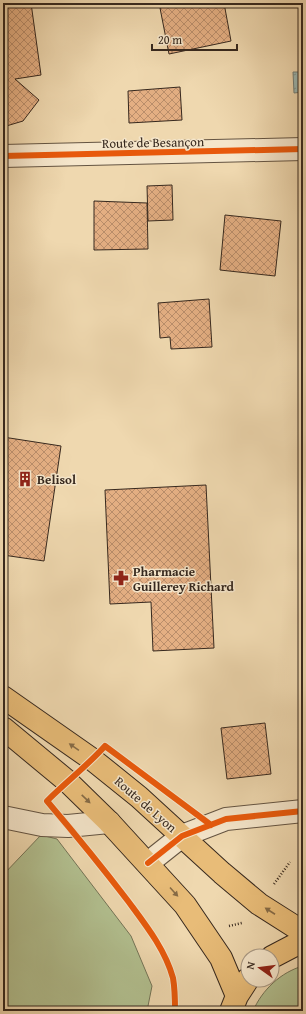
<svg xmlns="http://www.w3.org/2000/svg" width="306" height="1014" font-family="'Gentium Book Plus',serif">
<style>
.green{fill:#b2c090;stroke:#747457}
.water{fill:url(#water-ripples);stroke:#737e77}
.building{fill:url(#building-cross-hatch);stroke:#36281e}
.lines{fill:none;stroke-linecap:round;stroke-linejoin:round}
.minor-casing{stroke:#645442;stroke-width:24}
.major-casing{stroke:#36281e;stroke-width:24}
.path{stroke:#36281e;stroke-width:2.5;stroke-dasharray:1 2;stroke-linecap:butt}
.minor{stroke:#f5e6cb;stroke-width:22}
.major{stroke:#e8bc78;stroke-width:22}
.cycleway-casing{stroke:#f5e6cb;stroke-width:8}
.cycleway{stroke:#e8590c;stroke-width:6}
.oneway{fill:#866b46}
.labels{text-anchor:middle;stroke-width:3;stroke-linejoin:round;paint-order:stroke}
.street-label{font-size:13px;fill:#36281e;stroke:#f5e6cb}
.poi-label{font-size:13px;font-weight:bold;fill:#36281e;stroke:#f5e6cb;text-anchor:start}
</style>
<defs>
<pattern id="water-ripples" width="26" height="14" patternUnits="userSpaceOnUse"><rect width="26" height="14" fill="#9cb8b3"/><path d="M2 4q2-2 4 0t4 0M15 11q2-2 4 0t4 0" fill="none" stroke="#809691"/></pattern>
<pattern id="building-cross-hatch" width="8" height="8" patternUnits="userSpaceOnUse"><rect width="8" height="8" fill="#e4af83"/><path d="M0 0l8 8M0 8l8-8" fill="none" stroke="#ba8e6b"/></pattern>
</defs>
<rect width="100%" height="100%" fill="#efd8af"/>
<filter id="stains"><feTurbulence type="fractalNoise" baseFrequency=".005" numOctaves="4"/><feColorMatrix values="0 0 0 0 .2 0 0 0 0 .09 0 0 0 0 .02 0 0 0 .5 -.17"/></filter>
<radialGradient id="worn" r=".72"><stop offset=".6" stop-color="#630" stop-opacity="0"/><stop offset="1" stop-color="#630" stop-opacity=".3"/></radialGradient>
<path class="green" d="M41,835L57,839L131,936L152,986L147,1011H3V875Z
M303,966V1011H253C262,990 281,972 303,966Z"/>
<path class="water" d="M293,72H303V92L294,93Z"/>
<path class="building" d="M3,3H31L41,75L15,79L39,100L23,121L3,127Z
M185,3H224L231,41L169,54L160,8Z
M180,87L182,120L129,123L128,91Z
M172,185L173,220L148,221L147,186Z
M94,201L147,203L148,249L94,250Z
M225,215L281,221L275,276L220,270Z
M209,299L212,347L171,349L170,337L160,338L158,303Z
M3,437L61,446L44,561L3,555Z
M206,485L214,648L153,651L151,602L110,604L105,490Z
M265,723L271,774L227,779L221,728Z"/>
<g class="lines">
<g class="minor-casing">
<path id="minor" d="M3,156L303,149
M3,817L42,825L68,826L109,822
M148,863L182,836L226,819L303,811"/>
</g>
<g class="major-casing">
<path id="major" d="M3,697L93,760L139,797L222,873L259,904L303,932
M3,728L67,781L109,822L185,905L221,958L237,996
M272,957L293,946L303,944
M231,1011L237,996L248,979"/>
</g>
<path class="path" d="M274,884L290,862
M229,926L242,923"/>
<use href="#minor" class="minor"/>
<use href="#major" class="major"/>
<g class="cycleway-casing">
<path id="cycleway" d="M3,156L303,149
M148,863L182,836L226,819L303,811
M175,1011C175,1000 175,989 173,978C165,949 145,924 128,901C102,867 75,834 47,801C66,782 87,766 105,746L211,825"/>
</g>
<use href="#cycleway" class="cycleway"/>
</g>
<defs><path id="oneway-solid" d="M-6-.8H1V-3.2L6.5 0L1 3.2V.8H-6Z"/></defs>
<g class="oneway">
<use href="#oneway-solid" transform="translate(74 747) rotate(-145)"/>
<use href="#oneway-solid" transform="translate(86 799) rotate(44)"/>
<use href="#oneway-solid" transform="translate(174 892) rotate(48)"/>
<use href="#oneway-solid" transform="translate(270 911) rotate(-147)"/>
</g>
<defs>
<g id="building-bare" transform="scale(1.2)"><path d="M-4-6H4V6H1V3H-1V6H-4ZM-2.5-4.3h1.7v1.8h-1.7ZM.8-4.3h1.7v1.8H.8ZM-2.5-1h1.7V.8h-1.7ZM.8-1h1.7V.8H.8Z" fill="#8f2418" stroke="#f5e6cb" stroke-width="2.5" paint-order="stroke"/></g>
<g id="pharmacy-bare" transform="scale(1.2)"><path d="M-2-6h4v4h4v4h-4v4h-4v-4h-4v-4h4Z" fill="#8f2418" stroke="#f5e6cb" stroke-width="2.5" paint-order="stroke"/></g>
</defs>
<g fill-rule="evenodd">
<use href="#building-bare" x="25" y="479"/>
<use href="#pharmacy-bare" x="121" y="578"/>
</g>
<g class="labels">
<g class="street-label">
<text transform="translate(153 142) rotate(-1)" y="5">Route de Besançon</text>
<text transform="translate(146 804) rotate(41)" y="5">Route de Lyon</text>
</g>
<g class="poi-label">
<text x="37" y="484">Belisol</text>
<text x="133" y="576">Pharmacie<tspan x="133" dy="15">Guillerey Richard</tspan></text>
</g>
</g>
<rect width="306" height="1014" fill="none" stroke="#efd8af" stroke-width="16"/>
<rect x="4" y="4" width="298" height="1006" fill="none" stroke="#36281e" stroke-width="2"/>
<rect x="8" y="8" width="290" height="998" fill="none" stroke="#36281e"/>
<g transform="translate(260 968) rotate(284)"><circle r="19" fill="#f5e6cb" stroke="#a99a86"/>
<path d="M0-3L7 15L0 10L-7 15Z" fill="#8f2418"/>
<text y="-6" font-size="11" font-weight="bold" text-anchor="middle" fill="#36281e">N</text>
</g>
<path d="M152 44v6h85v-6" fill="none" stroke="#36281e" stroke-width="2"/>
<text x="158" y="44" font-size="12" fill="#36281e" stroke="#f5e6cb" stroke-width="3" paint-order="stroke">20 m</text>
<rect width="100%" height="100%" filter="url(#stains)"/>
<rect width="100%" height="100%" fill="url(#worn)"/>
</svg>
